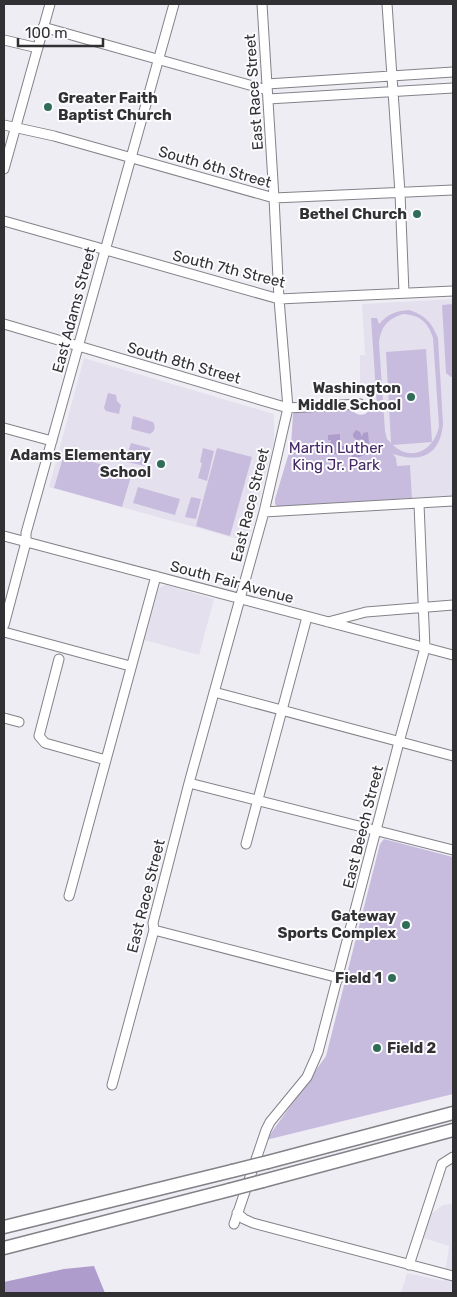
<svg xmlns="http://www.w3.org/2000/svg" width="457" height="1297" font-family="Rubik,sans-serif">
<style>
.built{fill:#e5e0ee}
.green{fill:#c8bcde;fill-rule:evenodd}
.water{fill:#ae9ccd}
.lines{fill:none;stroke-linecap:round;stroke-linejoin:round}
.minor-casing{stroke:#848289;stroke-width:11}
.highway-casing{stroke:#848289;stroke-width:15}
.minor{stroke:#fff;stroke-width:9}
.highway{stroke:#fff;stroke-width:12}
.highway-bridge-casing{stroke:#848289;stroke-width:15;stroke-linecap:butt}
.highway-bridge{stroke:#fff;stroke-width:12}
.poi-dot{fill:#306d58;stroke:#fcfbfe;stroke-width:2}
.labels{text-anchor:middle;stroke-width:4;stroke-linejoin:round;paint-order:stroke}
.street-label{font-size:15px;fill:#313033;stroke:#fcfbfe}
.poi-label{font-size:15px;font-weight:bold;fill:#313033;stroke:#fcfbfe;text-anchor:end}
.park-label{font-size:15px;fill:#432864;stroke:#fcfbfe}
</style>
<rect width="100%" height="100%" fill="#efedf4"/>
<path class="built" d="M453,299V496L412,498L410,465L396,466L385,447L377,409L367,393L360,389V355H365L362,304Z
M84,358L274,414V442L248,542L49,487Z
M166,585L214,599L199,655L144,640L159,588Z
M453,1204V1293H401L407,1273L444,1281L449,1246L423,1238L428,1216L443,1205Z"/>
<path class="green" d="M453,304V377H451L446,373L442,305Z
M409,310C425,315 432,323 438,338L443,424C440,456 420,463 393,454L396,458L397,466L410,465L412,498L278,507L275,504V499L291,446L293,414L296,411C312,411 331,407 347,409C354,410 357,417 365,414C370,411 371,406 372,401L377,407L371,318H377L379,324C388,314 395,311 409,310ZM403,314C420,315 428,322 433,338L439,426C435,449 412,463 393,445L432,442L426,349L386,352L391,443L387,439L385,431L379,343C381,327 387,319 403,314Z
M108,393L116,395L117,401L121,405L119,414L106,411L104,408Z
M133,416L153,422C156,427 155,431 150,434L131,429Z
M131,443L150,448L145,466L127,462L124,458L127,455Z
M203,448L214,451L207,481L198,478L202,463L200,462Z
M217,448L252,457L230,536L196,526Z
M64,454L132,473L122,507L54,488Z
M138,487L180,499L175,515L133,503Z
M191,497L201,499L196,519L185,517Z
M384,839L453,857V1094L266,1140L326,1056L380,844Z"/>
<path class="water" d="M356,430L360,432L362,437L363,433L368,432L369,444L365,443L364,446L369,452C364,456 359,458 352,457L354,450L363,439L357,440L353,437V434Z
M340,434V445L344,446L345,449L343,453L336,455V454H332L331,450H326V444L331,442V440H328V435Z
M94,1266L105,1293H4V1282L64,1269Z"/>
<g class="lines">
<g class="minor-casing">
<path id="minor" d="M387,4L400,193L404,293
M43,27L267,90
M4,40L38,48
M267,84L453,72
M268,99L453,88
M4,125L54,136L274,198L453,190
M4,169L50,4
M4,221L279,299L453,291
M4,324L288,408L360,404
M4,428L52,441
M264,512L453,501
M4,536L453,655
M328,622L366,612L453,605
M4,625L26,542V533L174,4
M4,632L130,666
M59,659L39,736L45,743L106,760
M214,692L453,756
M4,718L19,722
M189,783L453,850
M246,844L307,617
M69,896L156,576
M154,930L339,978
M112,1085L154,930L153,923L189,783L264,512L288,408L279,299L274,198L262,4
M237,1213L244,1219L253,1223L453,1276
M234,1224L266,1130L270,1122L307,1077L318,1052L399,742L425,648L419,504
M409,1265L442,1164L453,1157"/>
</g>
<g class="highway-casing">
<path id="highway" d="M268,1162L453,1113
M263,1181L453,1130
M4,1227L232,1171
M4,1248L229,1190"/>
</g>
<use href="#minor" class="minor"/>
<use href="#highway" class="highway"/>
<g class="highway-bridge-casing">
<path id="highway-bridge" d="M232,1171L268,1162
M229,1190L263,1181"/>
</g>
<use href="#highway-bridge" class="highway-bridge"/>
</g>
<g class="poi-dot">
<circle cx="48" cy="107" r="5"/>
<circle cx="417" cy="214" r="5"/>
<circle cx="411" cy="397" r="5"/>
<circle cx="161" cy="464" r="5"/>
<circle cx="406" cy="925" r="5"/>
<circle cx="392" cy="978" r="5"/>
<circle cx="377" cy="1048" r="5"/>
</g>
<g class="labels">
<g class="street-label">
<text transform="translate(254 92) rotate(-94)" y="5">East Race Street</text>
<text transform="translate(215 167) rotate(16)" y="5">South 6th Street</text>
<text transform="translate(229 269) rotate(14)" y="5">South 7th Street</text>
<text transform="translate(74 310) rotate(-75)" y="5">East Adams Street</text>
<text transform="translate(184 363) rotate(16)" y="5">South 8th Street</text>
<text transform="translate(250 505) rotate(-76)" y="5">East Race Street</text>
<text transform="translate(232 582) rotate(15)" y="5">South Fair Avenue</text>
<text transform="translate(363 827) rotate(-76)" y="5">East Beech Street</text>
<text transform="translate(146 896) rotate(-76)" y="5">East Race Street</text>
</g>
<g class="poi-label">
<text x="58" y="103" text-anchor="start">Greater Faith<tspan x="58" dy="17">Baptist Church</tspan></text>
<text x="407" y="219">Bethel Church</text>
<text x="401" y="393">Washington<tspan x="401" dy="17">Middle School</tspan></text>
<text x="151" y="460">Adams Elementary<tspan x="151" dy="17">School</tspan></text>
<text x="396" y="921">Gateway<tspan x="396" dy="17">Sports Complex</tspan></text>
<text x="382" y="983">Field 1</text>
<text x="387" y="1053" text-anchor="start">Field 2</text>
</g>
<g class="park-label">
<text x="336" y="453">Martin Luther<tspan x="336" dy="17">King Jr. Park</tspan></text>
</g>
</g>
<rect width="457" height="1297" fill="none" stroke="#313033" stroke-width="10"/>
<path d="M18 38v8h85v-8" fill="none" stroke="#313033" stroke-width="2.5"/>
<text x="25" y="38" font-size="15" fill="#313033" stroke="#fcfbfe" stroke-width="4" paint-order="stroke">100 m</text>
</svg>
